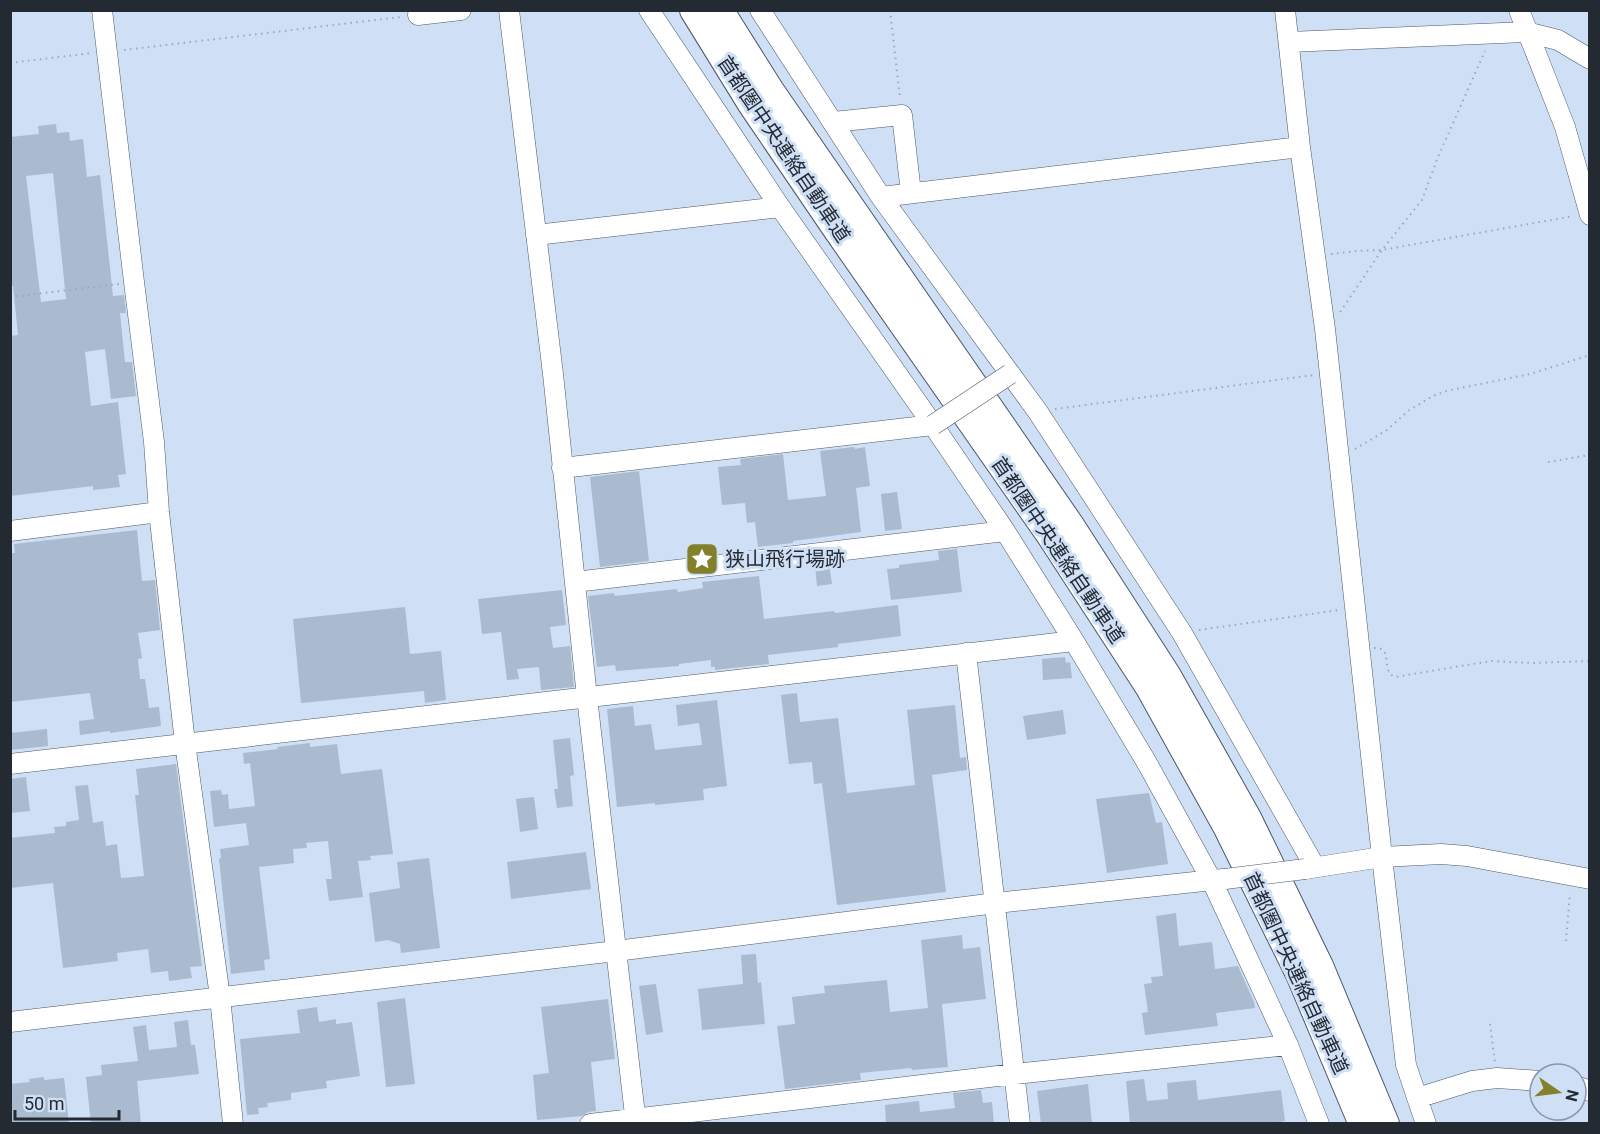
<svg xmlns="http://www.w3.org/2000/svg" width="1600" height="1134" font-family="Roboto,'Noto Sans JP',sans-serif">
<style>
.building{fill:#aabacf;fill-rule:evenodd}
.lines{fill:none;stroke-linecap:round;stroke-linejoin:round}
.minor-casing{stroke:#49586a;stroke-width:21}
.highway-casing{stroke:#49586a;stroke-width:30}
.path{stroke:#99a7b8;stroke-width:2;stroke-dasharray:1.5 4.5;stroke-linecap:butt}
.minor{stroke:#fff;stroke-width:20}
.highway{stroke:#fff;stroke-width:28}
.minor-bridge-casing{stroke:#49586a;stroke-width:21;stroke-linecap:butt}
.minor-bridge{stroke:#fff;stroke-width:20}
.labels{text-anchor:middle;stroke-width:6;stroke-linejoin:round;paint-order:stroke}
.street-label{font-size:20px;fill:#242a32;stroke:#cfe0f6}
.poi-label{font-size:20px;fill:#242a32;stroke:#cfe0f6;text-anchor:start}
</style>
<rect width="100%" height="100%" fill="#cfe0f6"/>
<path class="building" d="M56,124L57,133L69,132L70,141L83,139L87,177L100,175L113,296L124,295L126,313H120L125,362H132L136,396L111,399L105,349L85,352L91,406L118,402L126,474L118,475L120,487L93,490V486L10,496V336L18,335L13,286H10V137L39,134L38,126ZM53,173L66,299L41,302L26,176Z
M854,447L855,449L865,447L870,486L856,488L861,532L793,541V543L758,547L755,522L747,523L745,503L722,505L718,467L741,465L740,459L783,454L788,500L826,496L820,451Z
M639,471L649,561L600,567L590,477Z
M897,492L902,529L885,531L881,494Z
M137,530L142,581L155,580L160,630L138,633L142,658L138,659L140,679H145L149,708L159,707L161,726L110,733V731L80,735L79,721L94,719L90,693L10,702V553H15L14,544Z
M957,549L962,592L891,600L887,569L899,568V565L939,560L938,551Z
M829,564L832,584L817,586L815,566Z
M759,576L764,619L834,611L835,613L898,605L901,636L838,644V647L768,655L769,664L715,670V667H711V660L679,664V666L616,671L615,665L597,667L588,596L614,593L615,596L677,589L678,592L703,588L702,582Z
M562,590L566,625L550,627L553,648L570,646L574,687L541,690L539,667L517,669L519,679L507,680L501,632L482,634L478,599Z
M405,607L410,654L441,651L446,700L425,703L424,691L301,703L293,619Z
M1065,657L1066,663L1070,662L1072,678L1043,680L1042,659Z
M797,693L800,722L838,718L847,793L915,785L907,710L955,705L960,758L966,757L967,770L932,775L946,892L837,905L822,783L814,784L812,762L789,764L781,695Z
M717,700L727,786L703,789L704,800L655,805V803L617,807L607,709L633,706L635,726L651,724L655,750L702,745L699,723L678,726L676,705Z
M1063,710L1066,734L1027,740L1023,716Z
M47,729L48,746L10,750V733Z
M570,738L574,775L570,776L573,806L557,808L554,789H558L553,740Z
M310,743V747L337,744L341,774L382,769L393,854L370,856L371,860L358,861L363,897L329,901L326,879H332L328,841L306,843L307,848L293,849L294,863L259,867L270,959L264,960L265,970L231,974L219,859L221,858L220,849L249,845L246,823L214,827L210,791L221,790L222,795L228,794L229,809L255,806L250,763L244,764L243,753L278,749L277,747Z
M176,764L202,966L190,967L192,978L169,981L168,971L151,973L148,949L117,953L118,961L63,968L53,883L10,888V838L55,833L54,827L66,826V822L79,820L75,786L88,785L93,823L103,821L106,846L117,844L121,878L144,876L135,795H139L136,769Z
M26,777L30,811L10,813V779Z
M1149,793L1156,823L1162,822L1168,864L1107,873L1096,799Z
M534,797L538,829L520,832L516,799Z
M586,852L591,889L511,899L507,862Z
M429,858L440,948L401,953L400,944L388,940L375,942L369,893L400,888L397,862Z
M1176,913L1179,946L1212,942L1215,969L1238,966L1254,1002L1255,1008L1216,1013L1218,1026L1145,1035L1142,1013L1148,1012L1144,984L1152,983L1151,977L1163,976L1156,916Z
M962,935L963,949L980,947L986,999L942,1004L948,1067L912,1070L911,1068L860,1073L861,1080L785,1089L777,1026L795,1024L792,997L825,993L824,986L887,980L890,1012L928,1008L921,940Z
M756,954L758,983L761,982L765,1024L702,1030L698,989L743,984L741,955Z
M656,984L663,1032L646,1035L639,986Z
M405,998L415,1084L386,1087L377,1002Z
M608,999L615,1059L591,1062L596,1111L588,1112L582,1116L537,1120L533,1075L549,1073L541,1007Z
M317,1007L319,1022L336,1019V1024L352,1022L360,1076L326,1081L327,1088L291,1093V1100L267,1103L268,1107L258,1108L259,1114L247,1115L240,1039L300,1033L297,1010Z
M188,1020L191,1045H195L199,1074L137,1081L141,1124H91L86,1077L102,1075L101,1065L138,1061L133,1027L146,1025L149,1050L177,1047L174,1022Z
M44,1077V1080L64,1078L69,1124H10V1084L30,1082L29,1079Z
M1144,1079L1147,1101L1168,1099L1167,1083L1196,1080L1198,1100L1281,1090L1285,1121L1265,1124H1130L1126,1081Z
M1088,1084L1092,1124H1041L1037,1091Z
M981,1090L983,1103L992,1102L994,1124H886L885,1105L919,1101L920,1112L955,1108L953,1093Z"/>
<g class="lines">
<g class="minor-casing">
<path id="minor" d="M102,10L134,282L154,442L159,512L185,743L220,997L233,1124
M509,10L553,374L587,697L636,1124
M649,10L780,207L933,425L1005,531L1074,641L1147,763L1212,881L1288,1045L1319,1124
M760,10L881,197L1038,412L1182,633L1315,867
M1285,10L1300,147L1325,329L1382,857L1406,1065L1426,1124
M1519,10L1565,127L1590,215
M418,15L461,10
M1289,42L1526,32L1558,40L1590,59
M833,122L902,115L911,193
M881,197L1300,147
M536,235L780,207
M562,468L933,425
M10,531L159,512
M575,582L1005,531
M966,653L1020,1124
M10,764L1074,641
M1305,869L1382,857L1441,854L1467,856L1590,879
M10,1022L616,951L996,903L1223,879
M1576,1086L1590,1091
M1417,1098L1472,1081L1497,1078L1540,1081
M590,1124L1015,1074L1288,1045"/>
</g>
<g class="highway-casing">
<path id="highway" d="M694,10L752,104L837,229L1052,537L1149,686L1228,828L1300,974L1363,1124
M719,10L770,91L1071,527L1167,676L1247,818L1319,966L1385,1124"/>
</g>
<path class="path" d="M890,10L900,98
M124,50L401,17
M10,63L91,53
M1331,254L1357,251L1382,250L1574,216
M10,297L119,284
M1340,312L1382,250L1422,200L1438,157L1485,51
M1055,409L1314,375
M1355,449L1387,430L1408,411L1433,396L1446,391L1530,374L1590,355
M1548,462L1590,455
M1199,630L1339,610
M1374,648C1395,647 1379,670 1395,677L1491,661L1532,663L1590,661
M1566,941L1570,893
M1490,1024L1495,1063"/>
<use href="#minor" class="minor"/>
<use href="#highway" class="highway"/>
<g class="minor-bridge-casing">
<path id="minor-bridge" d="M933,425L1010,374
M1225,879L1305,869"/>
</g>
<use href="#minor-bridge" class="minor-bridge"/>
</g>
<defs>
<g id="sight-square" transform="scale(1.725)"><rect x="-9" y="-9" width="18" height="18" rx="4" fill="#828129" stroke="#cfe0f6"/><path d="M0-6L1.8-2.2L6-1.7L2.9 1.2L3.7 5.4L0 3.3L-3.7 5.4L-2.9 1.2L-6-1.7L-1.8-2.2Z" fill="#fff"/></g>
</defs>
<g fill-rule="evenodd">
<use href="#sight-square" x="702" y="559"/>
</g>
<g class="labels">
<g class="street-label">
<text transform="translate(784 149) rotate(56)" y="7">首都圏中央連絡自動車道</text>
<text transform="translate(1058 550) rotate(56)" y="7">首都圏中央連絡自動車道</text>
<text transform="translate(1296 973) rotate(65)" y="7">首都圏中央連絡自動車道</text>
</g>
<g class="poi-label">
<text x="725" y="566">狭山飛行場跡</text>
</g>
</g>
<rect width="1600" height="1134" fill="none" stroke="#242a32" stroke-width="24"/>
<g transform="translate(1558 1092) rotate(104)"><circle r="28" fill="#cfe0f6" stroke="#8b97a8" stroke-width="1.5"/>
<path d="M0-4.5L10 22L0 15L-10 22Z" fill="#828129"/>
<text y="-9" font-size="16" font-weight="bold" text-anchor="middle" fill="#242a32">N</text>
</g>
<path d="M15 1110v9h104v-9" fill="none" stroke="#242a32" stroke-width="3"/>
<text x="24" y="1110" font-size="18" fill="#242a32" stroke="#cfe0f6" stroke-width="4.5" paint-order="stroke">50 m</text>
</svg>
